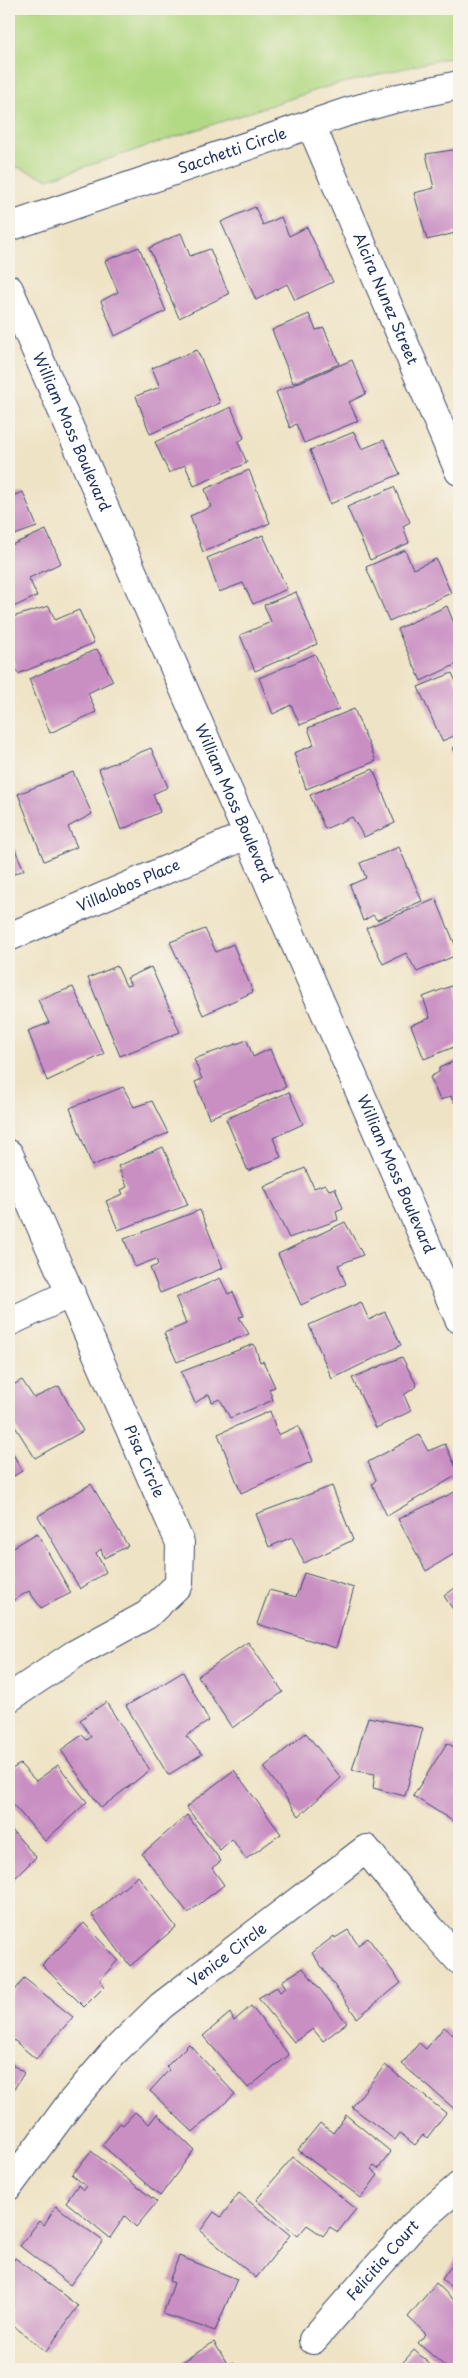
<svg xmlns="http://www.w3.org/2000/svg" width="468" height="2378" font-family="'Playpen Sans',sans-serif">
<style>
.green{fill:#b2d983;stroke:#668470}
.building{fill:#c98fc3}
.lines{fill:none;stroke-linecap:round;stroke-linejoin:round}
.minor-casing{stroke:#3b4a6d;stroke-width:30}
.tertiary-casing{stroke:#3b4a6d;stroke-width:30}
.minor{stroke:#fff;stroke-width:28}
.tertiary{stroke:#fff;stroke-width:28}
.labels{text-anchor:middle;stroke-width:4.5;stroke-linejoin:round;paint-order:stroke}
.street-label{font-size:15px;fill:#1b2f5e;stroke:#f7f3e8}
</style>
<rect width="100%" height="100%" fill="#f7f3e8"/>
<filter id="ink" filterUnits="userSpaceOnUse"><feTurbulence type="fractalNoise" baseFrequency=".02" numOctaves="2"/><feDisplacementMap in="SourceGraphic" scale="10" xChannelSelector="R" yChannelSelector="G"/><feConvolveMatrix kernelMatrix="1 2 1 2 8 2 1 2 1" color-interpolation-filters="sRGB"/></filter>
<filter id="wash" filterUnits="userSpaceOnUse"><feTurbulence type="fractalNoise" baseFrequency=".0096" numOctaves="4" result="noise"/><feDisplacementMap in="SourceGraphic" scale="20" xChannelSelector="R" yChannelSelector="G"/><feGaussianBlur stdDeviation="1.12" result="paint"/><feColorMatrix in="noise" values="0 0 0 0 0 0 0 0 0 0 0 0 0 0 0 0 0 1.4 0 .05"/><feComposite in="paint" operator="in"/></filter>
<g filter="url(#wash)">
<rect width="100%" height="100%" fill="#efe3c5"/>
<path class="green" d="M9,9H459V55L326,87L48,179L9,164Z"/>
<g id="blocks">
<path class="building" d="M459,149V232L427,240L414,193L434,188L426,154Z
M255,207L263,225L281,217L289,236L307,227L333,282L295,300L287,284L256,300L221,222Z
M181,233L190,256L210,249L229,294L179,318L149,248Z
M139,247L166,311L115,336L101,301L118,292L105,261Z
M309,314L316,330L324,328L339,364L293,383L272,330Z
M197,350L220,403L150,434L136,396L160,387L152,368Z
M352,360L366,394L349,402L358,421L304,443L296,424L290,428L276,392Z
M231,407L244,438L238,442L247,463L194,486L185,465L169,473L155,442Z
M354,432L362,449L384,440L400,474L330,504L310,450Z
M249,470L270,523L203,552L190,516L211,507L205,489Z
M394,487L410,522L403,526L409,543L370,560L347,507Z
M9,489L12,496L23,492L37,527L9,537Z
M46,530L61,563L29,578L37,596L9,609V546Z
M263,535L287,589L253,604L243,583L219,592L207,558Z
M405,550L413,569L436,559L451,593L389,621L366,567Z
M296,592L317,644L255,671L240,635L271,622L264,605Z
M49,606L55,620L79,610L94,643L18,674L9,649V618Z
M447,606L459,636V644L454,646L459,663L421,681L397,629Z
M97,649L113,681L88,693L96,712L50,733L29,679Z
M315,654L339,709L300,725L291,705L273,714L259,678Z
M452,673L459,688V734L442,741L418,687Z
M354,709L376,761L306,789L294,753L314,745L308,728Z
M459,745V762L453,748Z
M151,748L168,787L153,794L160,812L121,830L99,769Z
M373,769L395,823L364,837L352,817L325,829L310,795Z
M73,772L92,814L68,827L77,847L44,861L18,794Z
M9,836L24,870L9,876Z
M399,847L422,901L377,920L373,915L363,921L350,885L366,878L360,863Z
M436,899L459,954L417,972L406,953L383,964L366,928Z
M205,929L216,952L233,944L253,992L203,1015L170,942Z
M117,966L126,986L131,985L127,978L151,967L180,1032L120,1056L88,978Z
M459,983V1045L424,1059L411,1025L430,1018L423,997Z
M73,987L104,1054L47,1081L28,1031L49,1023L38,1000Z
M247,1040L253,1057L270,1049L286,1087L209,1118L195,1082L202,1079L194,1059Z
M459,1059V1099L453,1102L451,1096L440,1100L430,1077L439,1072V1068Z
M123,1087L134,1107L152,1101L168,1133L92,1166L70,1108Z
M289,1092L303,1124L273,1138L281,1157L248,1171L226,1119Z
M163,1147L188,1205L118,1230L106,1201L123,1194L121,1190L127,1187L118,1166Z
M305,1168L314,1188L325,1184L329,1190L335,1188L343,1208L336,1211L338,1220L289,1238L264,1187Z
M200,1210L223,1268L160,1293L150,1268L158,1265L156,1259L135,1267L124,1239Z
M345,1222L363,1255L338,1265L346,1284L301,1305L278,1254Z
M220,1278L228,1294L233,1292L244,1316L239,1317L249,1334L177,1362L164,1333L186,1324L176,1298Z
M361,1302L369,1320L385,1312L401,1345L332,1379L309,1325Z
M254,1344L260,1362L263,1361L275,1387L269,1389L273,1400L230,1418L220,1399L212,1402L209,1394L195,1403L181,1372Z
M402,1357L417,1386L404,1395L411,1411L376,1428L352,1378Z
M22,1380L34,1398L59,1386L83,1431L35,1458L9,1417V1387Z
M270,1411L278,1435L298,1426L313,1461L241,1493L218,1434Z
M419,1435L428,1451L445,1444L459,1474L387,1516L372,1484L376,1480L368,1462Z
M9,1446L22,1471L9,1479Z
M91,1484L128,1546L104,1558L101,1549L96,1553L106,1572L80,1589L38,1516Z
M332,1486L353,1540L304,1563L292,1537L269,1547L256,1514Z
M459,1490V1527L457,1528L459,1551L426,1571L398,1519Z
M37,1533L71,1593L41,1608L29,1591L9,1603V1550Z
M304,1573L354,1588L336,1648L257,1624L269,1590L296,1597Z
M459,1585V1618L444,1596Z
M248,1642L283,1692L232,1728L198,1676Z
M183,1672L209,1721L186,1736L202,1754L168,1775L126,1706Z
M106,1702L150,1770L101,1808L61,1750L82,1735L87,1740L91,1737L80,1720Z
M368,1717L423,1728L405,1796L373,1788L375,1774L352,1770Z
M306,1733L341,1778L299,1816L264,1767Z
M447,1743L459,1750V1825L413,1796Z
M20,1764L36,1781L58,1765L87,1802L45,1841L9,1800V1771Z
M234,1770L281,1834L246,1859L232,1839L220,1850L186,1807Z
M187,1815L221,1861L212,1868L224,1885L188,1913L142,1854Z
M9,1827L36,1857L9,1884Z
M138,1876L176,1927L130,1966L92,1915Z
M84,1923L118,1960L100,1980L104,1987L84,2007L42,1965Z
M348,1930L358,1945L368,1938L401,1983L357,2018L312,1953L334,1936L335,1938Z
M303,1968L347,2023L323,2041L313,2029L294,2042L258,1998L277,1987L280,1992L286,1988L282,1981Z
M24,1978L73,2017L36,2059L9,2036V1999Z
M251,2006L289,2055L248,2088L203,2036L230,2013L234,2021Z
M444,2027L459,2039L458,2112L402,2064L419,2043L426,2049Z
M189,2044L235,2094L193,2132L150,2091L169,2070L166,2067Z
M9,2062L24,2073L9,2097Z
M385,2065L446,2113L427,2138L423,2135L415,2145L400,2133L395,2140L352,2107Z
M135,2112L149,2124L157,2114L194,2150L160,2196L102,2145L120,2123L123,2125Z
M346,2115L391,2152L378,2169L374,2166L371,2169L378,2175L361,2198L298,2150L320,2123L333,2133Z
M91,2151L157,2202L136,2227L125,2216L110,2238L66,2202L78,2185L83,2190L86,2186L72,2175Z
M293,2157L356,2209L338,2232L330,2227L323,2236L307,2225L298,2236L256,2200Z
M239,2193L290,2235L256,2278L200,2231L214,2212L221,2217Z
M56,2206L103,2241L70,2285L20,2246L39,2221L44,2225Z
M179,2256L237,2279L215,2331L163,2314L174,2283L169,2281Z
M459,2256V2294L442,2279Z
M15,2258L78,2306L46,2352L9,2322L11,2309L9,2307V2267Z
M436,2283L459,2305V2369H448L418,2343L426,2334L408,2317Z
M214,2342L228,2365L234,2362L238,2369H171Z
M414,2350L435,2369H397Z"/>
</g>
</g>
<g filter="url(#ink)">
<use href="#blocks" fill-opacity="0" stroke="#3b4a6d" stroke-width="1"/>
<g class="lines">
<g class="minor-casing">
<g id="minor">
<path id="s1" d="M311,125L459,471"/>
<path id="s2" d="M9,227L347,112L394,99L459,85"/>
<path id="s3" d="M9,937L247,835"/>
<path id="s4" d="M9,1154L180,1543L179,1584L147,1615L75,1654L9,1698"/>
<path d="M9,1322L71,1293"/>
<path id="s5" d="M9,2186L69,2105L113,2053L161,2006L366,1849L431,1929L459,1960"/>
<path id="s6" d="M313,2340L414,2225L459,2186"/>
</g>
</g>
<g class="tertiary-casing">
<g id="tertiary">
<path id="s7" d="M9,289L459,1319"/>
</g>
</g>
<use href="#minor" class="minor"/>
<use href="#tertiary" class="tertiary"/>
</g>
</g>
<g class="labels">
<g class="street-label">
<text dy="5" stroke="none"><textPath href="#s2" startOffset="236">Sacchetti Circle</textPath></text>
<text dy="5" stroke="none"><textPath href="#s1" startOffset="189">Alcira Nunez Street</textPath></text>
<text dy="5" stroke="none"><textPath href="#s7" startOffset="156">William Moss Boulevard</textPath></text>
<text dy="5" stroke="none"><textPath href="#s7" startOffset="561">William Moss Boulevard</textPath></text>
<text dy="5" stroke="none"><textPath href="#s3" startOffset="130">Villalobos Place</textPath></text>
<text dy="5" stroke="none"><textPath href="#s7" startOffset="966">William Moss Boulevard</textPath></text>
<text dy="5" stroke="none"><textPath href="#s4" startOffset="336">Pisa Circle</textPath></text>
<text dy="5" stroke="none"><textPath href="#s5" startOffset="320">Venice Circle</textPath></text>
<text dy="5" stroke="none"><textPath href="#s6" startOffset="106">Felicitia Court</textPath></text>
</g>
</g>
<rect width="468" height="2378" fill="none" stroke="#f7f3e8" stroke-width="30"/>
</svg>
